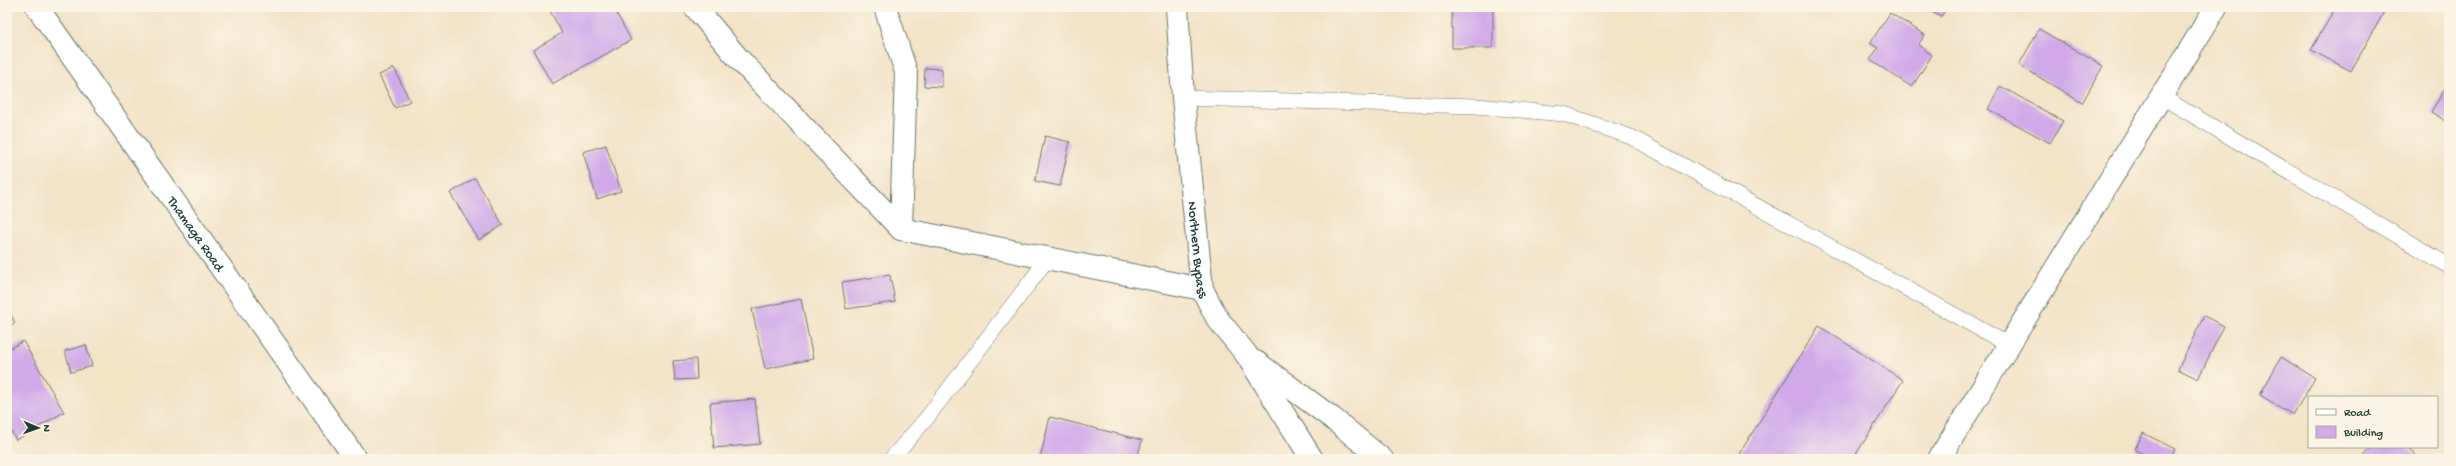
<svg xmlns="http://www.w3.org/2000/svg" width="2456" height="466" font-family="'Gochi Hand',sans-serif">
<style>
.building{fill:#d2aae9}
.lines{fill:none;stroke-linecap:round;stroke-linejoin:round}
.service-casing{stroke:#697767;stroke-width:16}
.minor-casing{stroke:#697767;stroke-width:24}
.secondary-casing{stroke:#697767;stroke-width:24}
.service{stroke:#fff;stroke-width:15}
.minor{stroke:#fff;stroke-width:22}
.secondary{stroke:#fff;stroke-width:22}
.labels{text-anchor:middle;stroke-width:3;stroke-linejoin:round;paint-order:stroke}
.street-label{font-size:14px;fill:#1f3d34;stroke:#fcf5e5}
</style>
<rect width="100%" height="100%" fill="#fcf5e5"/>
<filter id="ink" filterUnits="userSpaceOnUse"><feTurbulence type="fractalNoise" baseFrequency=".025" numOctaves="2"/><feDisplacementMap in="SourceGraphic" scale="8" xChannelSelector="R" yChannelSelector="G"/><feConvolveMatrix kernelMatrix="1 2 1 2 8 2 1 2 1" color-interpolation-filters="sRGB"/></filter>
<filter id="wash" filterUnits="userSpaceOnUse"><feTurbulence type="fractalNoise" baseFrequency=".012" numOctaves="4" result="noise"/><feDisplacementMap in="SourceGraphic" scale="16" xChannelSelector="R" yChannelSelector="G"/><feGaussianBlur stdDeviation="0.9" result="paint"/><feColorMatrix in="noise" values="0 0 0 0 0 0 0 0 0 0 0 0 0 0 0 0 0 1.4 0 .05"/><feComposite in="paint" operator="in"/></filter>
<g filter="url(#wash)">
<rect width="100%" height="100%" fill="#f3e3c7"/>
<g id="blocks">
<path class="building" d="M548,7H613L631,40L552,84L533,50L562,33Z
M1452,7H1493V48H1452Z
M1923,7H1947L1941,17Z
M2336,7H2376L2384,12L2351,71L2311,50Z
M1890,13L1925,35L1918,45L1932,55L1912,87L1870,60L1878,48L1870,43Z
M2039,29L2103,66L2082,103L2019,65Z
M394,68L410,101L395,108L379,75Z
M925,68L942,69V87L924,86Z
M2449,82V123L2431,112Z
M2000,86L2063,121L2050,143L1988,109Z
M1045,136L1070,142L1060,186L1035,181Z
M606,145L621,191L597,199L583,152Z
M475,178L503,225L479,240L450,193Z
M890,275L895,302L846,309L842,282Z
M801,299L813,359L765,369L752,309Z
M7,307L15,323L7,327Z
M2204,316L2224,326L2198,379L2178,369Z
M1819,326L1903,380L1853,459H1736Z
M23,341L64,412L16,440L7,424V350Z
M86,345L92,366L71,372L65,351Z
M2281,357L2315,378L2293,415L2260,395Z
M696,359L697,379L675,380L673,361Z
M755,399L760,444L714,448L710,403Z
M1050,417L1142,440L1137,459H1040Z
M2143,433L2175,449L2170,459H2151L2135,449Z
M2371,447H2405L2421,459H2366L2364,457Z"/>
</g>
</g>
<g filter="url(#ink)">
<use href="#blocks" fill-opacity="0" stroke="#697767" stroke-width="1"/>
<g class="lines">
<g class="service-casing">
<path id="service" d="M2162,97L2449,266
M1183,98L1476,106L1564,114L1631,137L2009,345
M891,459L926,419L1049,257"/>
</g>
<g class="minor-casing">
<g id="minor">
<path d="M695,7L737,57L901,229L1202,289"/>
<path d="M885,7L906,72L901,229"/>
<path id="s1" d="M1177,7L1183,98L1202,289L1217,318L1246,354L1312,459"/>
<path d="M1256,362L1332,418L1382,459"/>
<path d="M1939,459L2216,7"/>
</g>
</g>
<g class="secondary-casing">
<g id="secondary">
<path id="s2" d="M37,7L356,459"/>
</g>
</g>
<use href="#service" class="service"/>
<use href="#minor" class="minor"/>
<use href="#secondary" class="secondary"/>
</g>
</g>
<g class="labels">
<g class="street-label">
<text dy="5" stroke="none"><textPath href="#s2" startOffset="277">Thamaga Road</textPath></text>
<text dy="5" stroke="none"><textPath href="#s1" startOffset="243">Northern Bypass</textPath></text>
</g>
</g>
<rect width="2456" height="466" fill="none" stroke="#fcf5e5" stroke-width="24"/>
<rect x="2308" y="396" width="130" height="52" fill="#fcf5e5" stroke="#a4ab9e"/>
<rect x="2316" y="409" width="20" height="6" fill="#ffffff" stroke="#a4ab9e"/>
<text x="2344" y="416" font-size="12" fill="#1f3d34">Road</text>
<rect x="2316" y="426" width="20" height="12" fill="#d2aae9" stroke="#a4ab9e"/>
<text x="2344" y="436" font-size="12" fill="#1f3d34">Building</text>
<g transform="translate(38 428) rotate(92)" stroke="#fcf5e5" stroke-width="3" paint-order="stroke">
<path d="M0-3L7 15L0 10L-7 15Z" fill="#1f3d34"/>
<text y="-6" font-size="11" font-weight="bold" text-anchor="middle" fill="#1f3d34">N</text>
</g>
</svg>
